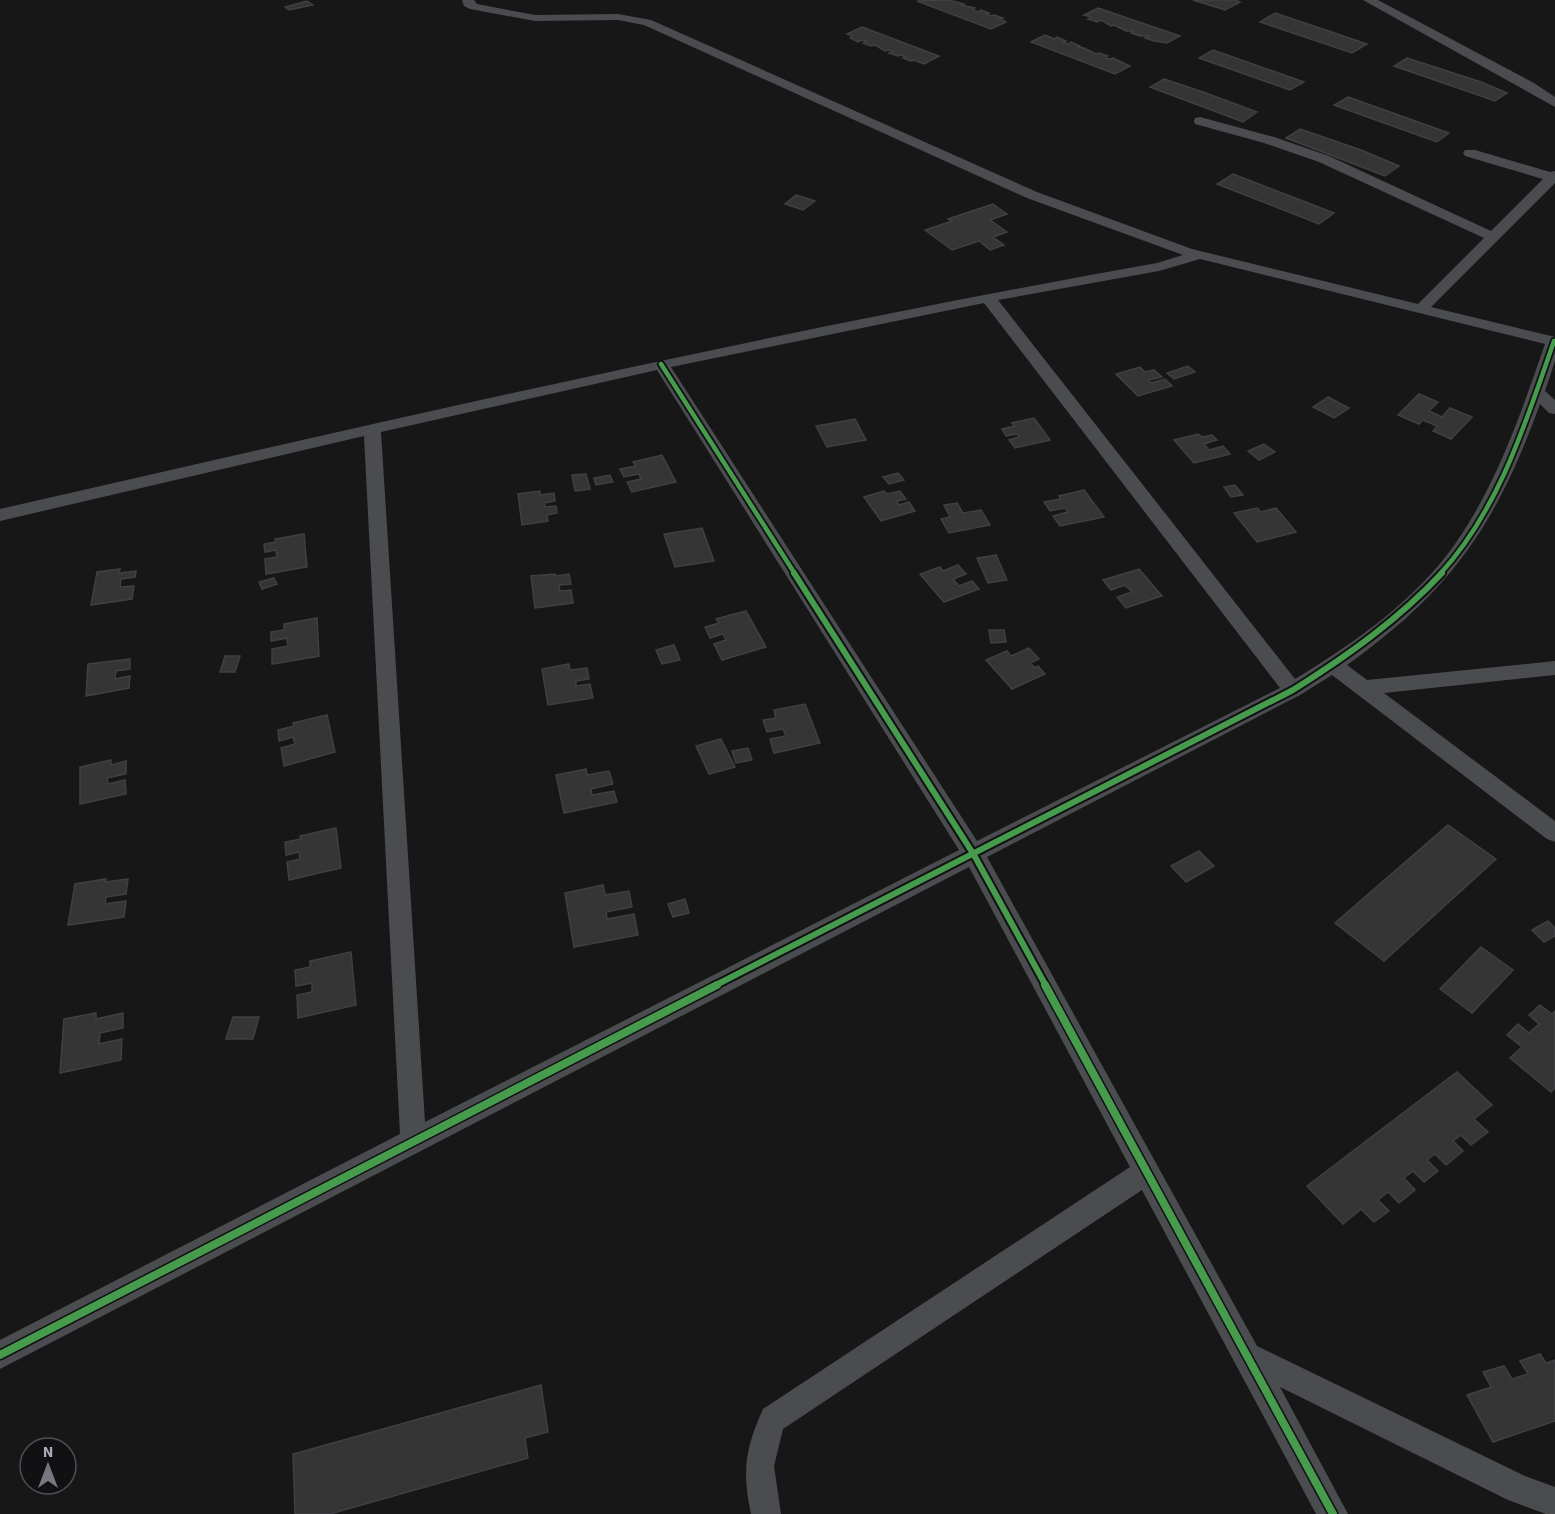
<svg xmlns="http://www.w3.org/2000/svg" width="1555" height="1514" font-family="'Source Sans 3',sans-serif">
<style>
.building{fill:#353536;stroke:#3f4043;stroke-width:1.5}
.lines{fill:none;stroke-linecap:round;stroke-linejoin:round}
.street{fill:#4b4c50;fill-rule:evenodd}
.cycleway-far2-casing{stroke:#111113;stroke-width:8}
.cycleway-far1-casing{stroke:#111113;stroke-width:10}
.cycleway-casing{stroke:#111113;stroke-width:11}
.cycleway-far2{stroke:#469c4c;stroke-width:4.5}
.cycleway-far1{stroke:#469c4c;stroke-width:6}
.cycleway{stroke:#469c4c;stroke-width:8}
</style>
<rect width="100%" height="100%" fill="#171717"/>
<path class="building" d="M949,0L964,4L960,5L975,8L973,10L978,12L981,10L989,13L986,14L991,16L994,15L1003,18L1000,19L1006,22L991,29L917,1Z
M1193,0H1235L1240,2L1225,10Z
M307,1L313,5L289,10L285,7Z
M1098,8L1180,36L1167,43L1154,41L1145,38L1148,36H1140L1131,33L1133,31H1126L1114,25L1111,26L1101,20L1097,22L1088,19L1091,17L1084,15Z
M1275,13L1367,44L1352,53L1260,22Z
M862,27L939,56L924,64L914,60L911,61L903,58L906,57L901,55L898,56L889,53L893,51L888,50L885,51L875,45L871,46L863,43L866,41L862,40L858,42L850,38L853,36L847,34Z
M1045,35L1054,39L1057,37L1066,41L1063,42L1068,44L1071,42L1080,46L1077,47L1084,48L1096,54L1099,53L1108,56L1105,58L1110,59L1113,58L1130,66L1115,74L1031,42Z
M1213,50L1304,82L1290,90L1199,58Z
M1407,58L1481,82L1507,93L1495,101L1394,66Z
M1164,79L1203,92L1257,112L1243,122L1150,87Z
M1348,97L1449,133L1437,142L1334,105Z
M1300,129L1361,150L1399,166L1385,176L1286,138Z
M1233,174L1334,213L1319,224L1217,184Z
M796,195L815,201L803,210L785,204Z
M993,204L1007,214L990,220L1007,232L993,237L1004,245L990,250L979,241L952,250L925,230L952,221L948,219Z
M1188,366L1195,372L1174,379L1167,373Z
M1140,367L1145,372L1154,370L1162,377L1148,380L1151,383L1165,379L1172,386L1138,396L1116,374Z
M1419,394L1438,402L1429,411L1442,417L1450,408L1472,417L1451,439L1433,431L1437,426L1423,420L1419,424L1398,415Z
M1328,397L1349,408L1334,418L1313,407Z
M1034,418L1050,440L1015,448L1009,440L1019,437L1017,434L1006,436L1002,429L1015,426L1012,423Z
M855,419L866,440L827,447L816,426Z
M1198,434L1202,437L1212,435L1217,440L1204,444L1209,450L1223,446L1230,454L1194,463L1174,440Z
M1264,444L1275,452L1259,460L1248,451Z
M662,455L676,482L632,492L627,482L641,479L639,474L624,477L620,469L636,466L633,462Z
M898,473L904,480L889,484L883,477Z
M586,474L590,489L575,491L572,475Z
M610,475L613,482L596,485L594,478Z
M1235,485L1243,495L1231,497L1224,487Z
M1084,490L1104,517L1060,526L1053,516L1068,512L1065,508L1050,511L1044,502L1061,499L1059,496Z
M540,491V495L554,493L555,501L544,503L545,507L556,506L557,513L547,515L548,521L522,525L518,494Z
M884,491L887,494L900,491L906,499L897,501L899,505L909,502L915,511L881,521L864,497Z
M957,503L963,513L981,510L990,525L949,533L941,519L950,517L944,505Z
M1257,508L1261,512L1276,508L1296,532L1257,542L1234,513Z
M702,528L714,561L675,567L664,534Z
M304,534L307,567L266,574L265,559L277,557L276,550L265,552L264,544L276,542L275,539Z
M996,555L1007,580L988,583L977,558Z
M958,565L966,574L953,579L959,586L972,581L979,589L944,602L920,574L940,567L943,571Z
M120,569L119,573L136,571L135,577L121,579L120,587L134,586L132,599L91,605L97,572Z
M1139,569L1162,596L1126,608L1117,597L1132,592L1125,585L1111,590L1103,580Z
M555,574V576L569,574L571,584L559,585L560,591L571,590L573,603L535,608L531,576Z
M274,578L277,584L262,589L259,582Z
M746,611L766,647L722,660L714,644L726,640L723,634L710,638L705,627L719,623L716,619Z
M317,618L319,656L272,664V649L288,646L287,638L271,641V632L284,630V624Z
M989,630H1004L1006,642L991,643Z
M674,645L680,660L662,664L656,650Z
M1029,648L1039,659L1030,663L1035,668L1038,666L1045,674L1012,689L986,660L1007,651L1011,656Z
M225,656H240L235,672H220Z
M130,659V669L116,671L115,679L130,676L129,688L86,696L88,664Z
M569,664L570,670L587,668L589,679L576,681V686L590,684L593,698L548,705L542,669Z
M805,704L820,743L774,753L770,739L786,736L783,729L767,732L763,720L776,718L774,710Z
M327,715L335,752L284,766L281,748L295,744L293,737L279,741L278,730L294,726L293,723Z
M721,739L735,767L709,774L696,746Z
M748,748L752,760L736,763L732,751Z
M111,760V765L126,761V774L107,778L108,784L125,780L126,794L80,804V767Z
M586,769L587,775L609,771L613,784L591,789L592,795L614,791L617,802L564,813L556,775Z
M1448,825L1496,859L1384,961L1335,923Z
M336,828L341,868L289,880L287,862L300,859L299,852L286,855L285,842L301,839L300,836Z
M1199,851L1214,866L1186,882L1171,866Z
M106,879V882L128,879L126,894L106,897L105,904L126,901L124,917L68,925L75,884Z
M603,885L605,895L629,891L632,907L606,912L607,919L634,914L638,935L574,947L565,893Z
M685,899L689,913L673,917L668,904Z
M1548,921L1555,928V936L1544,942L1532,930Z
M1481,947L1513,970L1472,1013L1440,989Z
M351,952L356,1005L298,1018L297,995L312,992V983L296,986L295,970L310,967V961Z
M1540,1005L1552,1014L1555,1011V1088L1551,1092L1510,1058L1522,1047L1507,1035L1518,1024L1529,1033L1539,1024L1529,1015Z
M96,1013V1019L123,1013V1028L100,1033L99,1044L122,1039L121,1060L60,1073L64,1019Z
M233,1017H259L253,1039H226Z
M1457,1072L1492,1105L1474,1119L1488,1132L1471,1145L1461,1135L1453,1141L1463,1151L1446,1165L1435,1154L1427,1160L1438,1171L1424,1182L1413,1171L1404,1178L1415,1190L1399,1203L1388,1192L1378,1200L1389,1211L1374,1222L1361,1209L1343,1224L1307,1186Z
M1540,1354L1546,1363L1555,1360V1421L1493,1442L1467,1395L1491,1387L1483,1372L1504,1366L1512,1379L1528,1374L1520,1361Z
M541,1385L548,1432L525,1438L528,1458L330,1514H295L293,1454Z"/>
<g class="lines">
<path class="street" d="M462,0H474L477,4L535,15L618,14L651,20L1037,192L1192,249L1418,304L1484,238L1319,162L1264,143L1195,124L1194,121L1195,118L1200,117L1274,137L1329,156L1491,231L1543,179L1465,156L1463,153L1465,150H1475L1550,172L1555,171V183L1431,307L1555,337V361L1545,391L1555,400V414L1549,413L1540,404C1496,525 1452,590 1347,665L1367,680L1555,661V675L1384,693L1555,821V842L1547,839L1332,675L1300,695L987,857L1257,1346L1525,1476L1555,1487V1514H1546L1508,1500L1280,1387L1348,1514H1316L1142,1190L783,1429L774,1466L781,1514H751C742,1471 745,1449 763,1409L1130,1167L969,867L0,1369V1340L400,1134L364,436L0,521V509C385,421 769,332 1157,263L1183,255L1027,198L644,25L618,20L535,21L470,9L464,6ZM1200,259L1545,344C1521,413 1497,484 1455,544C1415,601 1354,643 1295,679L998,300L1159,271ZM984,303L1280,688L977,841L671,367ZM657,370L959,850L425,1122L381,432Z
M1363,0H1378L1534,83L1555,97V107Z"/>
<g class="cycleway-far2-casing">
<path id="cycleway-far2" d="M661,364L795,574
M1440,574C1499,510 1526,422 1554,341"/>
</g>
<g class="cycleway-far1-casing">
<path id="cycleway-far1" d="M794,573L974,855L1046,986
M714,986L1293,690C1347,656 1398,620 1442,573"/>
</g>
<g class="cycleway-casing">
<path id="cycleway" d="M1045,985L1333,1514
M0,1355L717,985"/>
</g>
<use href="#cycleway-far2" class="cycleway-far2"/>
<use href="#cycleway-far1" class="cycleway-far1"/>
<use href="#cycleway" class="cycleway"/>
</g>
<g transform="translate(48 1466)"><circle r="28" fill="#111113" stroke="#4d4f55" stroke-width="1.5"/>
<path d="M0-4.5L10 22L0 15L-10 22Z" fill="#757880"/>
<text y="-9" font-size="16" font-weight="bold" text-anchor="middle" fill="#a8adb8">N</text>
</g>
</svg>
